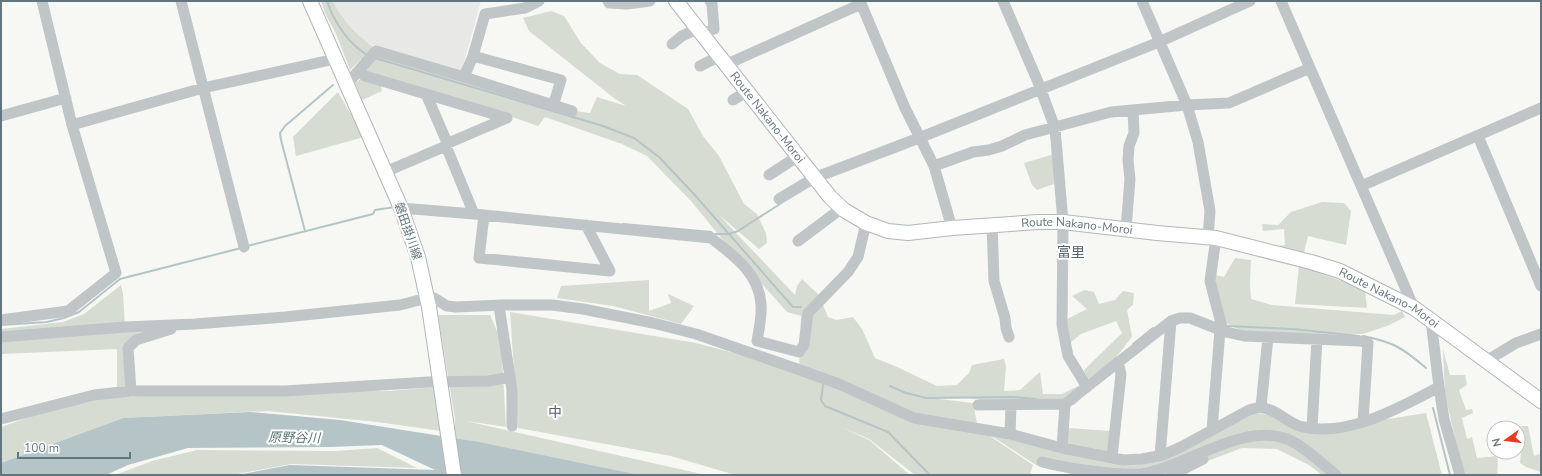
<svg xmlns="http://www.w3.org/2000/svg" width="1542" height="476" font-family="'Nunito Sans','Noto Sans JP',sans-serif">
<style>
.built{fill:#e8e8e7}
.green{fill:#d7dcd3}
.water{fill:#b5c5c7}
.lines{fill:none;stroke-linecap:round;stroke-linejoin:round}
.stream{stroke:#b5c5c7;stroke-width:2}
.major-casing{stroke:#b1b7ba;stroke-width:16}
.minor{stroke:#c0c5c8;stroke-width:11}
.major{stroke:#fff;stroke-width:14}
.major-bridge-casing{stroke:#b1b7ba;stroke-width:16;stroke-linecap:butt}
.major-bridge{stroke:#fff;stroke-width:14}
.labels{text-anchor:middle;stroke-width:4;stroke-linejoin:round;paint-order:stroke}
.street-label{font-size:12px;fill:#62767f;stroke:#fff}
.water-label{font-size:13px;font-style:italic;fill:#5d767a;stroke:#fff}
.quarter-label{font-size:14px;fill:#54636a;stroke:#fff}
</style>
<rect width="100%" height="100%" fill="#f7f7f4"/>
<path class="built" d="M332,1H481L461,73L375,46L358,38L342,22Z"/>
<path class="green" d="M321,1H332C347,26 357,36 381,52L567,110L590,113L597,97L626,106L614,98L529,31L523,18L551,11L564,16L581,43L600,63L620,74L637,75L688,109L703,136L719,156L744,204L757,214L766,233L767,243L759,249L719,215L795,295L797,286L802,279L819,295L828,317L836,320L853,317L862,329L875,358L897,367L937,386L957,385L969,373L972,365L1004,359L1006,367L1004,391L1020,390L1040,372L1043,394H1062L1084,383L1088,392L1074,405H1011L968,398L923,397L973,403L978,428L1033,465L1030,475H915L869,439L841,427L869,440L910,475H735L671,456L518,428L510,312L696,343L799,370L801,316L787,312L727,245L691,201L647,156L622,144L545,117L538,126L504,114L362,74L369,62L361,59L350,70L336,34L325,13Z
M362,78L381,86L382,91L362,100L355,83Z
M338,92L364,137L296,156L293,137Z
M1054,154V184L1037,190L1032,185L1024,163Z
M1322,202L1344,203L1351,211L1346,245L1308,236L1304,253L1270,247L1285,245L1284,229L1263,231L1262,224L1278,225L1291,212Z
M1235,258L1251,260L1250,284L1251,299L1272,305L1394,315L1402,311L1405,317L1387,326L1363,334L1246,333L1220,320L1215,275L1224,277Z
M1299,265L1365,290L1367,308L1295,304Z
M649,280V311L671,303L668,294L694,306L681,324L613,306L557,298L561,286Z
M121,285L123,294L125,326L172,325L128,348L131,391L117,389V349L1,354V329L63,322L84,314Z
M1084,290L1094,292L1099,304L1115,300L1123,291L1134,293L1133,305L1127,310L1132,337L1113,361L1087,379L1084,370L1122,333L1116,321L1081,334L1069,344L1065,320L1087,309L1072,296Z
M438,315H490L501,340L506,427L466,421L706,475H628L455,438V419Z
M1443,349L1450,375H1465L1467,385L1459,390L1466,410L1472,409L1473,413L1462,418L1467,439L1472,437L1477,458L1497,456L1498,461L1497,475H1466L1459,455L1445,395Z
M434,387L441,431L377,422L268,411L123,418L1,463V427L80,399L250,391H390Z
M1244,412L1283,417L1324,429L1426,413L1442,475H1322L1309,465L1277,449L1242,448L1171,475H1075L1036,465L981,429L1139,459L1181,447Z
M1521,426H1528L1534,456L1541,453V472L1526,467L1520,463L1523,430Z
M1068,428L1111,431L1107,452L1066,445Z
M377,448L417,468L291,464L232,475H115L152,461L197,450L336,451Z"/>
<path class="water" d="M250,412L340,420L479,442L639,475H237L290,465L435,470L382,445L330,447L188,448L128,465L106,475H1V463L123,418Z"/>
<g class="lines">
<path class="stream" d="M327,1C334,22 348,43 367,55
M375,58L603,126L634,138L659,157L693,193L793,307H801
M623,224L711,232L713,234H729L738,231L780,204
M305,231L281,140L280,133L285,126L333,85
M247,246L373,214L375,210L395,207
M1,325L47,322L64,318L79,312L120,279L241,248
M1226,326L1293,329L1359,336
M1363,336C1393,342 1403,348 1426,368
M1133,344L1153,328
M823,385L821,400L825,406L888,432L930,475
M890,386L906,393L926,398L1013,397L1036,399
M1433,408L1450,475"/>
<g class="major-casing">
<g id="major">
<path d="M310,1L401,208L418,257L429,307"/>
<path id="s1" d="M676,1L830,197L844,210L866,223L888,231L908,233L952,228L1038,222H1063L1157,233L1216,238L1311,262L1340,271L1414,308L1541,401"/>
</g>
</g>
<path class="minor" d="M181,1L244,247
M608,1L609,3L627,4L650,1
M860,1L905,108L934,166L952,228
M1003,1L1038,82L1055,128L1063,222L1062,325L1068,356L1087,387
M1142,1L1187,105L1198,142L1210,211L1208,237
M1281,1L1414,308
M701,33L714,29L712,4L710,1
M672,44L682,36L697,29
M473,56L561,80L553,106
M725,65L861,4
M700,66L718,57
M359,71L365,76L507,118
M464,77L572,111
M347,84L376,51L464,77L473,56L485,14L525,8L539,1
M426,94L446,140V146
M733,100L746,92
M1,116L66,98
M72,125L203,88L335,59
M1478,136L1541,286
M446,144L507,118
M934,166L973,152L989,150L1002,146L1025,135L1111,112L1187,105L1229,103L1310,68
M385,172L446,146L474,214
M769,175L797,157
M1361,186L1541,108
M779,199L814,178L919,138L1159,42L1250,1
M401,208L474,214L711,238C733,255 759,273 761,304C762,316 759,330 757,341L799,352L804,345L808,313L848,272L858,257L866,223
M484,215L479,258L610,271L586,225
M992,225L994,281L1005,318L1006,328L1009,337
M1126,229L1130,179L1128,160L1129,146L1134,133L1133,110
M1216,238L1210,281L1223,331
M798,241L842,208
M499,306L512,390V426
M1,320L68,311L116,273L72,125L42,1
M1431,320L1439,387L1444,419L1460,475
M1,337L125,327L195,324L285,317L400,305L427,298H434L447,306L456,307L503,305H552L583,309L653,323L696,334L800,370L839,384L914,418L1010,434L1062,448L1123,460L1142,459L1163,455L1181,447L1249,410C1253,409 1258,407 1262,408C1277,409 1288,424 1303,427C1349,437 1399,408 1439,387
M1486,361L1516,343L1541,334
M131,391L128,348L136,340L171,329
M978,405L1065,404L1171,321L1180,318H1190L1226,332L1244,336L1360,341L1368,343L1363,422
M1261,407L1268,337
M1,419L94,395L131,391H285L429,382L489,381L510,377
M1312,428L1317,339
M1212,430L1220,330
M1010,434L1011,405
M1062,448L1065,404
M1160,456L1171,321
M1112,457L1121,374L1118,362
M1042,462C1066,468 1117,476 1141,474C1186,467 1242,422 1287,439C1303,445 1322,464 1336,475
M1172,475L1203,459"/>
<use href="#major" class="major"/>
<g class="major-bridge-casing">
<path id="major-bridge" d="M429,307L454,475"/>
</g>
<use href="#major-bridge" class="major-bridge"/>
</g>
<g class="labels">
<g class="street-label">
<text dy="4" stroke="none"><textPath href="#s1" startOffset="148">Route Nakano-Moroi</textPath></text>
<text dy="4" stroke="none"><textPath href="#s1" startOffset="507">Route Nakano-Moroi</textPath></text>
<text transform="translate(408 231) rotate(71)" y="4">磐田掛川線</text>
<text dy="4" stroke="none"><textPath href="#s1" startOffset="831">Route Nakano-Moroi</textPath></text>
</g>
<g class="water-label">
<text transform="translate(294 437) rotate(1)" y="5">原野谷川</text>
</g>
<g class="quarter-label">
<text x="1071" y="257">富里</text>
<text x="555" y="417">中</text>
</g>
</g>
<rect width="1542" height="476" fill="none" stroke="#62767f" stroke-width="4"/>
<g transform="translate(1506 440) rotate(256)"><circle r="19" fill="#ffffff" stroke="#c0c8cc"/>
<path d="M0-3L7 15L0 10L-7 15Z" fill="#e43c27"/>
<text y="-6" font-size="11" font-weight="bold" text-anchor="middle" fill="#62767f">N</text>
</g>
<path d="M18 452v6h112v-6" fill="none" stroke="#62767f" stroke-width="2"/>
<text x="24" y="452" font-size="12" fill="#62767f" stroke="#ffffff" stroke-width="3" paint-order="stroke">100 m</text>
</svg>
